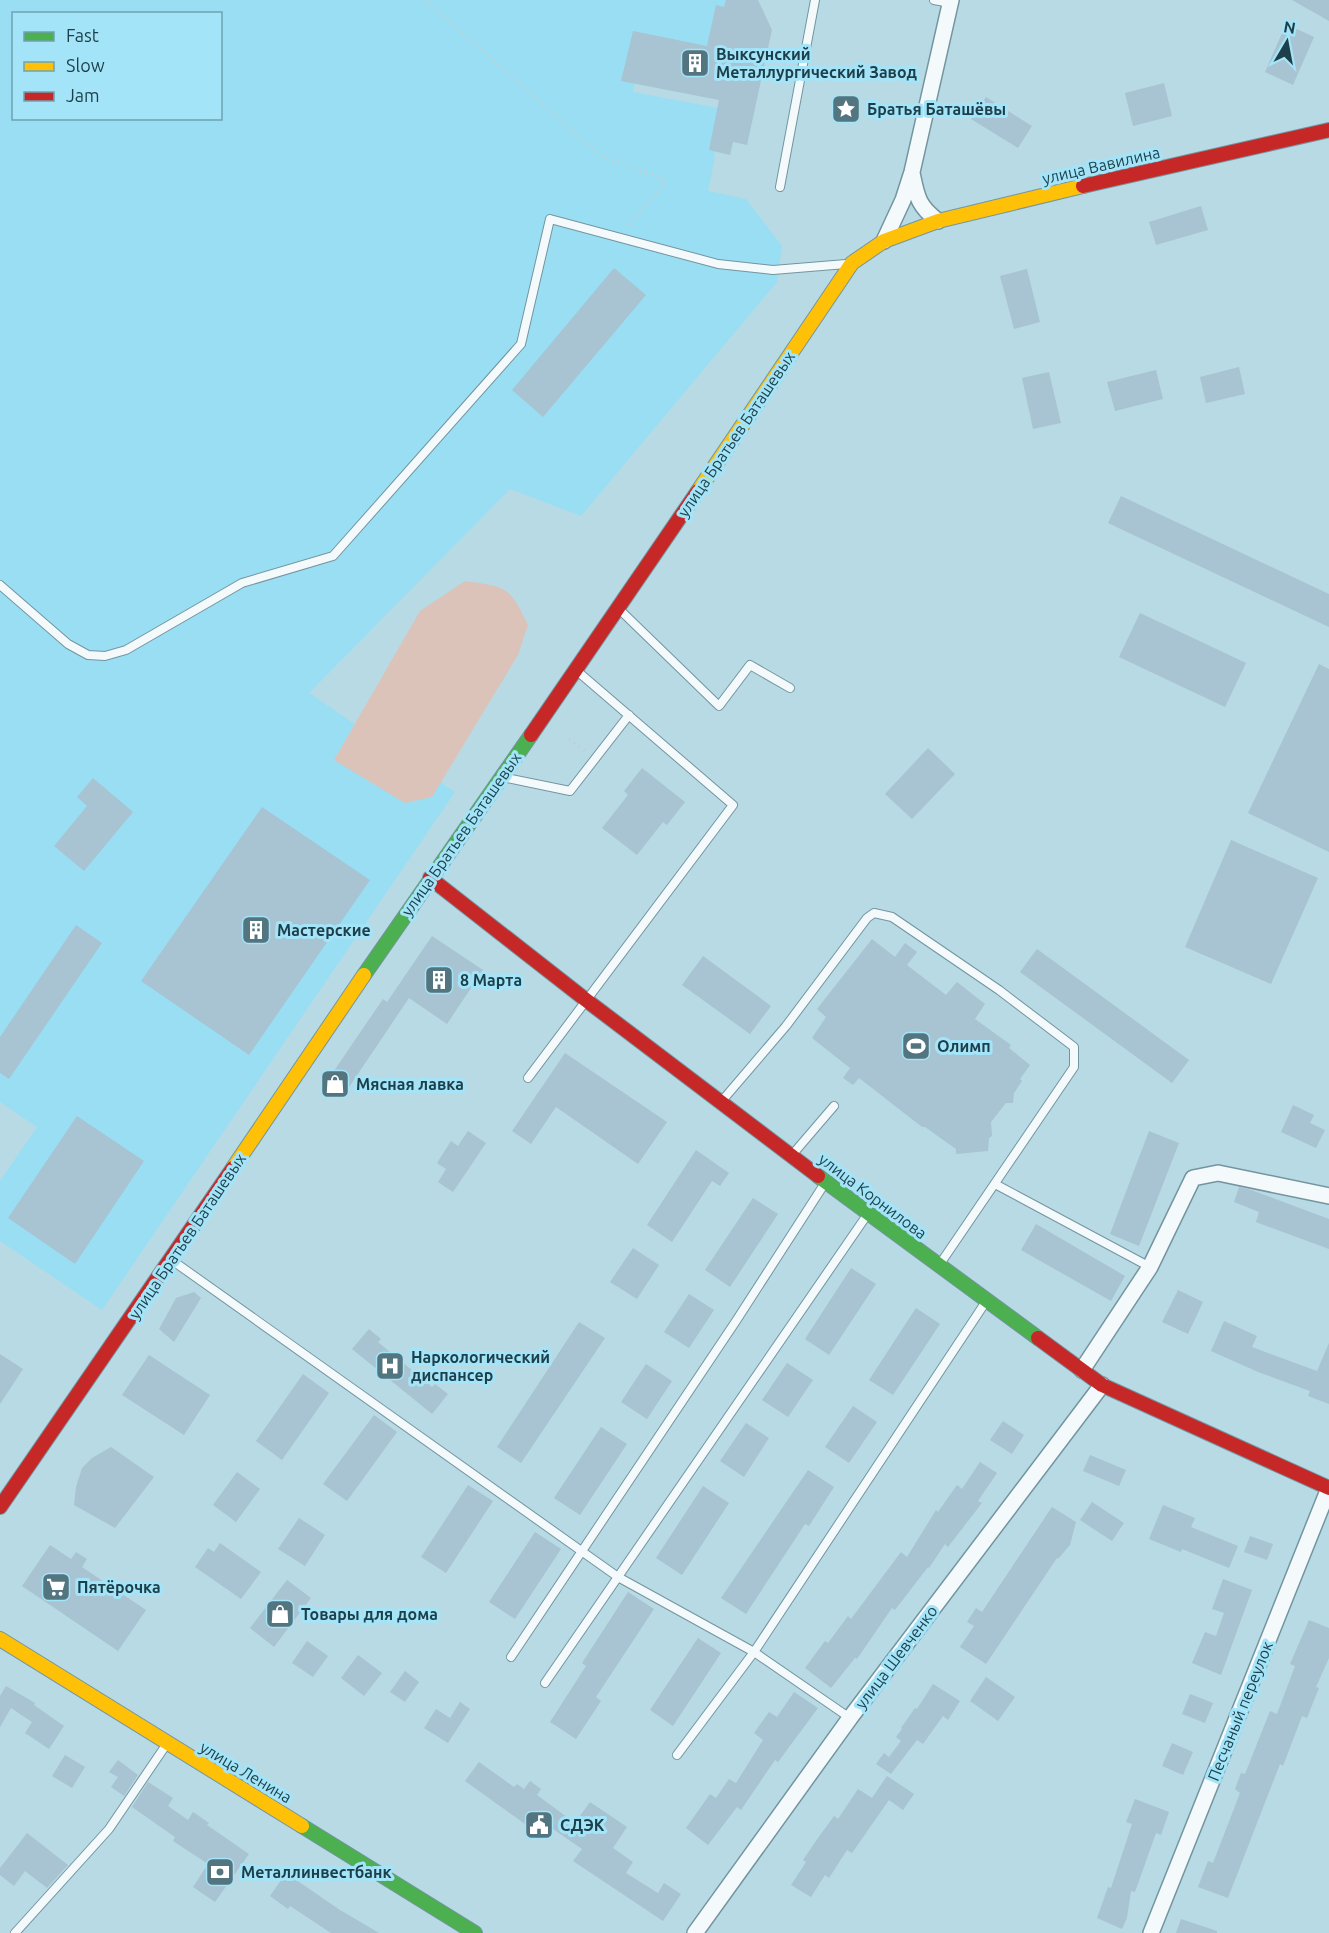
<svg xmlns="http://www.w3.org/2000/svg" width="1329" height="1933" font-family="Ubuntu,sans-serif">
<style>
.built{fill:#9adef3;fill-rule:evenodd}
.green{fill:#dcc3ba}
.building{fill:#a8c3d1}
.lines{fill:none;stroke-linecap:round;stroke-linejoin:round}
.lane-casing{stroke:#73959f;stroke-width:10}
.street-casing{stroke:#73959f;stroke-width:18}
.fast-casing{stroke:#73959f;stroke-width:16}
.slow-casing{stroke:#73959f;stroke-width:16}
.jam-casing{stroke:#73959f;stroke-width:16}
.path{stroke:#c3ced2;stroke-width:3;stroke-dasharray:1.5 4.5;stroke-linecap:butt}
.lane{stroke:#f4f9fb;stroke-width:8}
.street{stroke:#f4f9fb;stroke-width:15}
.fast{stroke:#4caf50;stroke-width:14}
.slow{stroke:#ffc107;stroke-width:14}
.jam{stroke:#c62828;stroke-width:14}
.labels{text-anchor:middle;stroke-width:6;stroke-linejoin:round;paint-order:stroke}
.poi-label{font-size:16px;font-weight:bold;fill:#1c3f49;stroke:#a4e4f8;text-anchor:start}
.street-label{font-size:16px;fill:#1c3f49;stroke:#a4e4f8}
</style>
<rect width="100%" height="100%" fill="#b7dae5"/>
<path class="built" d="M0,0H735L722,62L641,48L633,92L718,108L714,162L708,191L746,199L782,246L777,282L581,516L510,489L309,693L455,792L102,1310L0,1241V1181L37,1127L0,1102ZM14,14H220V118H14Z"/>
<path class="green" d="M465,581C508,587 509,586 528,625L518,655L432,797L405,803L334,760L420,611Z"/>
<path class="building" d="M726,0H758L772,30L747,145L733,142L730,155L709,150L719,100L621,81L633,31L707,46L716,5L724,7Z
M1292,0H1329V21Z
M1286,24L1314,37L1293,85L1265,72Z
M1164,83L1172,116L1133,126L1125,93Z
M986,97L1032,126L1018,148L971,119Z
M1201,206L1208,230L1156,245L1149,222Z
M614,268L646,295L543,417L512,390Z
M1027,269L1040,322L1014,329L1000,276Z
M1239,367L1245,394L1206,403L1200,377Z
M1156,370L1163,399L1115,411L1107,382Z
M1049,372L1061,423L1033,429L1022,378Z
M1121,496L1329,594V627L1108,523Z
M1140,613L1246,663L1225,707L1119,657Z
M1319,664L1329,669V852L1248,813Z
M928,748L955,774L912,819L885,794Z
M642,768L685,802L667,825L663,822L637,855L602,828L628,795L624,791Z
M93,778L133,812L84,871L54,846L87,806L77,797Z
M262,807L370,880L249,1055L141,981Z
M1231,840L1318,878L1271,984L1185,947Z
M76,925L102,943L9,1079L0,1073V1037Z
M432,936L483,970L447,1024L409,998L343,1096L325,1084L383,999L387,1002Z
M872,939L895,957L905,943L917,952L907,965L946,995L957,982L985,1004L975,1019L1011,1045L1009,1048L1030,1065L1020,1079L1022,1081L1014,1093L1013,1103H1006L991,1122L992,1136L989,1138L988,1151L956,1154V1149L925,1127H922L859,1078L853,1085L843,1078L850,1068L812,1038L826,1017L817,1009Z
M1037,949L1189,1060L1172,1083L1020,972Z
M703,956L771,1006L750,1034L682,985Z
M565,1053L667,1122L638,1164L556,1107L531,1144L512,1131Z
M1293,1105L1314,1115L1310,1123L1325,1130L1316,1148L1281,1132Z
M77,1116L144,1161L75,1264L8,1218Z
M468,1131L486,1143L453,1192L438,1182L446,1169L437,1163L451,1141L458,1146Z
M1149,1131L1179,1143L1139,1246L1110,1234Z
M696,1150L729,1173L720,1186L712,1181L672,1242L647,1225Z
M1239,1187L1251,1190L1329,1219V1249L1256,1222L1259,1212L1234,1202Z
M753,1198L778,1214L730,1287L705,1270Z
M1036,1224L1125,1276L1111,1301L1021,1250Z
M633,1248L659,1265L637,1299L610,1282Z
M851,1268L876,1284L829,1355L805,1339Z
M1178,1290L1203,1302L1188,1334L1162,1322Z
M194,1292L201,1298L174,1342L159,1329L176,1298Z
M689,1294L714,1310L689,1348L664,1332Z
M916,1308L940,1324L893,1395L869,1380Z
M1224,1321L1257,1336L1252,1347L1317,1371L1329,1343V1404L1308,1396L1310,1391L1258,1372L1211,1351Z
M579,1322L605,1338L521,1463L497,1447Z
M369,1329L381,1339L378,1342L432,1387L435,1384L448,1394L432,1414L352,1349Z
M0,1354L23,1369L0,1404Z
M149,1355L210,1395L184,1435L122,1395Z
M787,1363L813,1380L788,1417L762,1400Z
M646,1364L672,1381L647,1419L621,1402Z
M303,1374L329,1393L282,1460L256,1441Z
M853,1406L877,1422L849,1463L825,1447Z
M374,1415L397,1432L347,1501L323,1484Z
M1003,1421L1024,1435L1012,1454L990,1440Z
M746,1423L769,1438L744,1477L720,1461Z
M601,1427L627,1444L580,1515L554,1498Z
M111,1447L154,1477L115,1528L74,1505L76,1487L82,1468L92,1458Z
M1090,1455L1126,1470L1119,1486L1083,1471Z
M980,1462L997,1473L978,1501L982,1503L948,1547L945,1544L929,1568L928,1567L895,1610L892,1608L857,1659L855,1658L831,1688L805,1668L825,1641L828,1643L848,1616L851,1619L901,1552L907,1557L936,1510L938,1512L957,1485L962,1489Z
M808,1470L834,1487L809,1526L805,1524L746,1614L721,1598Z
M237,1472L260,1489L236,1522L213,1505Z
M468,1485L493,1501L446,1573L421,1557Z
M703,1486L729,1503L682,1575L656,1558Z
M1092,1502L1124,1523L1112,1541L1080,1520Z
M1163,1505L1195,1518L1191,1527L1238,1546L1229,1568L1182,1549L1181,1552L1149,1539Z
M1052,1507L1076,1522L1070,1545L1058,1559L1057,1558L986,1664L960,1647L974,1626L967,1622L976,1608L982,1612Z
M299,1518L325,1535L305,1566L278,1549Z
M535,1532L561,1549L515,1619L489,1602Z
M1250,1536L1273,1544L1267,1560L1244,1552Z
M220,1543L261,1572L241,1599L195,1567L208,1548L214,1552Z
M50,1545L71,1559L76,1552L87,1559L82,1567L146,1610L118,1651L22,1586Z
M1223,1579L1252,1590L1221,1675L1192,1663L1205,1632L1216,1636L1224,1613L1212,1609Z
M287,1580L311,1598L274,1647L250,1628Z
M628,1592L654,1609L596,1697L601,1701L576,1739L550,1722L586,1666L582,1663Z
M1309,1620L1329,1628V1658L1316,1687L1319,1688L1307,1718L1302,1716L1283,1766L1280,1764L1228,1898L1198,1887L1208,1861L1213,1863L1240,1793L1235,1789L1241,1773L1245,1774L1270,1711L1277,1714L1295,1666L1290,1664Z
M698,1638L721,1653L673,1726L650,1710Z
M307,1641L328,1656L313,1677L292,1663Z
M358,1655L382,1673L364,1696L341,1678Z
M405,1671L419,1682L405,1702L390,1692Z
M986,1677L1015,1697L998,1721L970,1701Z
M933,1684L960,1701L948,1720L943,1716L923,1744L917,1740L891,1774L876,1764L884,1753L889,1757L901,1741L896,1737L902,1729L901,1728L915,1708L917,1709Z
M6,1686L35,1703L34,1705L64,1726L49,1749L25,1733L32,1722L11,1708L0,1727V1696Z
M794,1692L818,1708L778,1762L775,1760L741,1810L737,1807L708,1845L686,1828L710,1794L716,1798L729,1779L736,1783L763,1740L754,1733L769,1712L777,1717Z
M1190,1694L1213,1703L1205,1723L1182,1714Z
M460,1702L470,1709L448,1743L424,1728L436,1709L450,1718Z
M1172,1743L1193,1752L1183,1775L1162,1766Z
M65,1755L85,1767L72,1788L52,1776Z
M118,1760L138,1775L124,1796L111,1787L118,1777L109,1772Z
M479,1762L514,1787L517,1784L524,1789L530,1781L541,1789L537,1795L575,1823L590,1802L627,1827L613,1848L633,1862L626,1873L658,1893L664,1883L681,1894L663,1921L573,1861L582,1849L550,1827L543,1837L465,1781Z
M887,1776L914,1794L903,1810L889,1800L852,1853L847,1850L829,1878L825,1875L811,1897L791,1885L806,1862L803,1860L818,1838L834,1816L838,1819L858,1789L872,1798Z
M148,1782L173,1798L168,1806L188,1820L193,1812L209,1823L207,1825L249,1854L215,1902L193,1887L208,1864L173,1841L175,1837L132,1807Z
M1135,1799L1169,1812L1161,1835L1156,1833L1135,1892L1131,1891L1127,1918L1122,1929L1097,1918L1108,1887L1111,1888L1132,1824L1126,1822Z
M27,1833L68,1865L47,1888L25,1871L14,1886L0,1875V1868Z
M286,1873L340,1910L379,1933H331L290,1906L288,1909L270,1896Z
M1181,1919L1217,1931V1933H1176Z"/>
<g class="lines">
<g class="lane-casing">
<path id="lane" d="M934,0L950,3
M780,187L815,0
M0,585L68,644L88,655L105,656L126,650L242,583L333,556L521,344L550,219L718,264L773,270L846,264
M619,609L719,706L750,665L790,688
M502,777L570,791L629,715
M528,1078L733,805L576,670
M721,1102L786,1026L867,918L874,913L892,917L999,990L1074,1047V1067L940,1264
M792,1155L834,1106
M995,1184L1150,1267
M173,1261L618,1577L754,1652L850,1718
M511,1657L736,1321L825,1183
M545,1683L867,1215
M677,1755L754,1652L985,1303
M15,1933L109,1829L166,1745"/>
</g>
<g class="street-casing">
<path id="street" d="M912,173C917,197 918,206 938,221
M884,241L903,200L912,172L951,0
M1082,1370L1150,1267L1193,1178L1218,1173L1329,1196
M695,1933L850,1718L1102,1385
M1151,1933L1329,1488"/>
</g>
<g class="fast-casing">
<path id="fast" d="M364,975L531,735
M818,1176L1038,1338
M302,1826L475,1933"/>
</g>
<g class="slow-casing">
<path id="slow" d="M698,491L852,263L884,241L938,221L1083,186
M233,1168L364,975
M0,1639L302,1826"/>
</g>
<g class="jam-casing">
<path id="jam" d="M1083,186L1329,130
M531,735L698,491
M430,878L586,1000L818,1176
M1038,1338L1102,1385L1329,1488
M0,1507L233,1168"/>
</g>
<path class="path" d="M426,0L600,155L666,181L627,227
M569,739L587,752"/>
<use href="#lane" class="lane"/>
<use href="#street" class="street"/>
<use href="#fast" class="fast"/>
<use href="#slow" class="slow"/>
<use href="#jam" class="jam"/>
</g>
<defs>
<g id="building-square" transform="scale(1.5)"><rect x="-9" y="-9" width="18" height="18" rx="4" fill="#527580" stroke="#a4e4f8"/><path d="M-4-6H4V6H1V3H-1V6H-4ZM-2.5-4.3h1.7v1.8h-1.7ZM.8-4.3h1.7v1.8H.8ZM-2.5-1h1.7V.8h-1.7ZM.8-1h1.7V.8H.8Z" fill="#fff"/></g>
<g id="sight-square" transform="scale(1.5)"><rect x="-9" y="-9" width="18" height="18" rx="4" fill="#527580" stroke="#a4e4f8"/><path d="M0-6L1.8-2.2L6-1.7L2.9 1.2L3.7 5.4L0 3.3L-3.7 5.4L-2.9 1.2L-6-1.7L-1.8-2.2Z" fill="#fff"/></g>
<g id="stadium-square" transform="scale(1.5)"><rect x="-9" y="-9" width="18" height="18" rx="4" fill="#527580" stroke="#a4e4f8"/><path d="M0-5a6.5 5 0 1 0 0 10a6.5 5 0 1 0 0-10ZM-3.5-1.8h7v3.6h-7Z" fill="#fff"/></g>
<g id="shop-square" transform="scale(1.5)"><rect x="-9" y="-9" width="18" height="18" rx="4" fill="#527580" stroke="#a4e4f8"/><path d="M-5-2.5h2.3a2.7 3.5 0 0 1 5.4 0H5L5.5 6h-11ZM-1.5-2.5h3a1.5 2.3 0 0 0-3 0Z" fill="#fff"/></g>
<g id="hospital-square" transform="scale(1.5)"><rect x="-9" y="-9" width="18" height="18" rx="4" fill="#527580" stroke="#a4e4f8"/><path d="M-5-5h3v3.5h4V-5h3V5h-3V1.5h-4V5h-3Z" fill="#fff"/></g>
<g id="supermarket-square" transform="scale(1.5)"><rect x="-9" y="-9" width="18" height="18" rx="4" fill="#527580" stroke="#a4e4f8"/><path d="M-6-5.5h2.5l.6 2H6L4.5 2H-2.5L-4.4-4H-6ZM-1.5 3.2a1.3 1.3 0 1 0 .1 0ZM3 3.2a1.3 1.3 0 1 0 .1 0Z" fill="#fff"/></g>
<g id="civic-square" transform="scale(1.5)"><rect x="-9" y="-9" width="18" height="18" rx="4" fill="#527580" stroke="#a4e4f8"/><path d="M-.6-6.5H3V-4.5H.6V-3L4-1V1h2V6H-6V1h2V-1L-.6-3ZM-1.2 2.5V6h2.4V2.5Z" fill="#fff"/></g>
<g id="bank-square" transform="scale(1.5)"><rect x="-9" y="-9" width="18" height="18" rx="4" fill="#527580" stroke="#a4e4f8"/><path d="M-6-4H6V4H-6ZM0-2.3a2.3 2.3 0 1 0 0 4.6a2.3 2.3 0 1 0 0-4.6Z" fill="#fff"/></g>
</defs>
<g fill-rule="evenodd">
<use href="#building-square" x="695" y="63"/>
<use href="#sight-square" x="846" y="109"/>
<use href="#building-square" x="256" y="930"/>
<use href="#building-square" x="439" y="980"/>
<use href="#stadium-square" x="916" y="1046"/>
<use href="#shop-square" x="335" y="1084"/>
<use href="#hospital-square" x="390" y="1366"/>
<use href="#supermarket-square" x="56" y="1587"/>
<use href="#shop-square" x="280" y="1614"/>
<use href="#civic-square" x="539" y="1825"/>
<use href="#bank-square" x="220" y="1872"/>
</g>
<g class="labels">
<g class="poi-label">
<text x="716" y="60">Выксунский<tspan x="716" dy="18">Металлургический Завод</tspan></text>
<text x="867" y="115">Братья Баташёвы</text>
<text x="277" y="936">Мастерские</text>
<text x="460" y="986">8 Марта</text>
<text x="937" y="1052">Олимп</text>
<text x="356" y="1090">Мясная лавка</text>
<text x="411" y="1363">Наркологический<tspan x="411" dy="18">диспансер</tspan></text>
<text x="77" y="1593">Пятёрочка</text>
<text x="301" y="1620">Товары для дома</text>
<text x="560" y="1831">СДЭК</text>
<text x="241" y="1878">Металлинвестбанк</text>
</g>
<g class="street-label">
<text transform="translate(1101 165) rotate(-13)" y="6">улица Вавилина</text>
<text transform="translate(736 434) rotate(-56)" y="6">улица Братьев Баташевых</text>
<text transform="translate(461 834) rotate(-55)" y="6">улица Братьев Баташевых</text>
<text transform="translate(873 1196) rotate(37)" y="6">улица Корнилова</text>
<text transform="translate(187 1236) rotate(-56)" y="6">улица Братьев Баташевых</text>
<text transform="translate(896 1657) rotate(-53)" y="6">улица Шевченко</text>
<text transform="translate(1240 1711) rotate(-68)" y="6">Песчаный переулок</text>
<text transform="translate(246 1772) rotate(31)" y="6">улица Ленина</text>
</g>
</g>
<rect x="12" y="12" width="210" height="108" fill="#a4e4f8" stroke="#6ea2b2" stroke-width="1.5"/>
<rect x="24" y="32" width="30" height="9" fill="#4caf50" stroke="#6ea2b2" stroke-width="1.5"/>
<text x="66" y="42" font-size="18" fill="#1c3f49">Fast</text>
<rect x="24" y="62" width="30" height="9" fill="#ffc107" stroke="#6ea2b2" stroke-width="1.5"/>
<text x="66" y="72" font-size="18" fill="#1c3f49">Slow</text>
<rect x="24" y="92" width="30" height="9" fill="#c62828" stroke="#6ea2b2" stroke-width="1.5"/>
<text x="66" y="102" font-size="18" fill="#1c3f49">Jam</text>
<g transform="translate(1287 42) rotate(10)" stroke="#a4e4f8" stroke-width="4.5" paint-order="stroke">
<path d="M0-4.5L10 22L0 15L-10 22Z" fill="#1c3f49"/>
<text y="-9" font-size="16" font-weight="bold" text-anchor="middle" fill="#1c3f49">N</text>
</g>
</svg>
